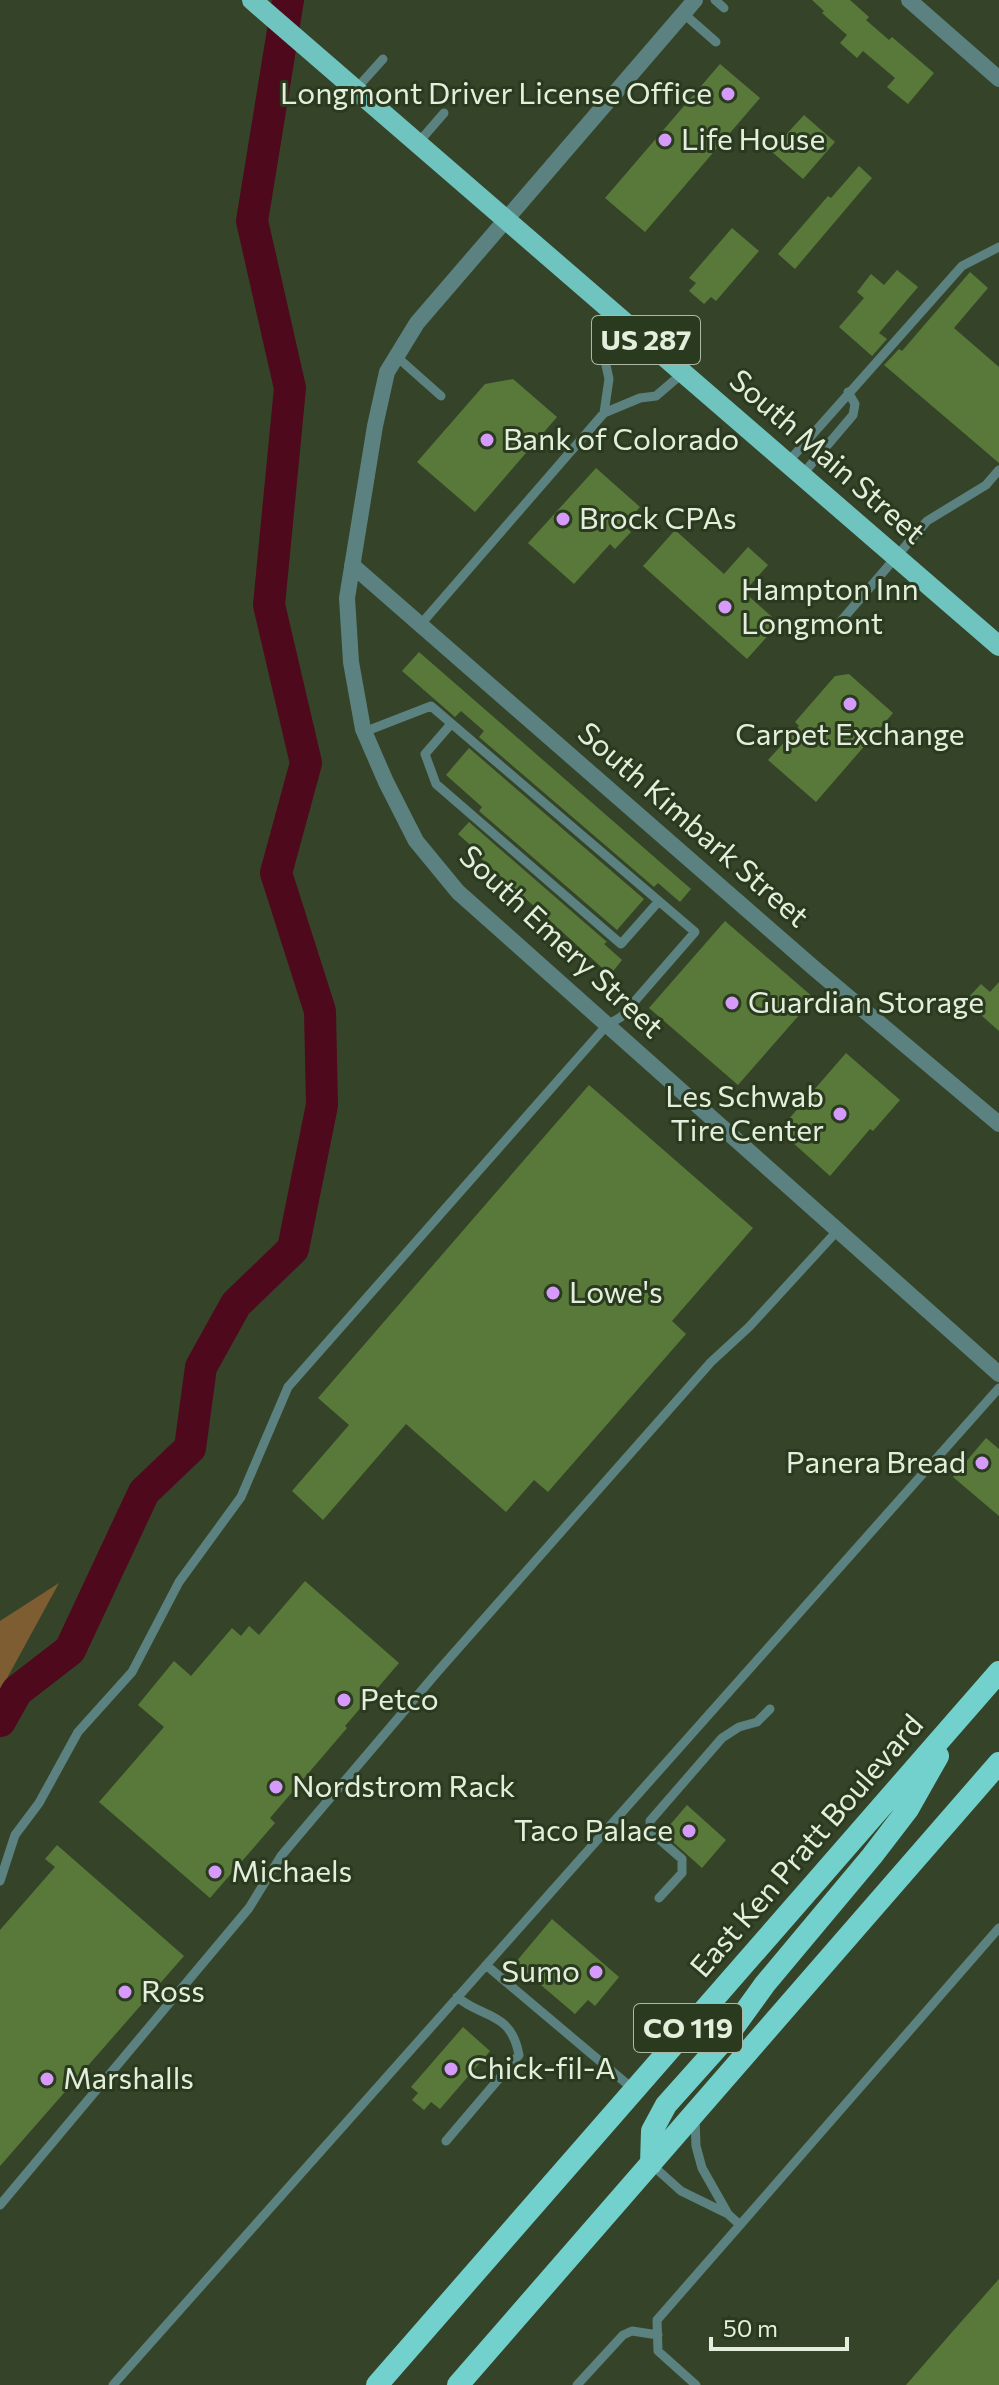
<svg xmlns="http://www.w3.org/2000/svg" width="999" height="2385" font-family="Commissioner,sans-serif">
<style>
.green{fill:#7f5d33}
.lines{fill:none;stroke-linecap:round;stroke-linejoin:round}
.river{stroke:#4e0a1c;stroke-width:32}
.building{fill:#58793a}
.service{stroke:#5b8280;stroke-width:9}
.minor{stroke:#5b8280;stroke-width:16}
.primary{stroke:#6fc4c0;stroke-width:20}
.trunk{stroke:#72d1cd;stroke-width:22}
.poi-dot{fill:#d69bfa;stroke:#2a3a1e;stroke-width:3}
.labels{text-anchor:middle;stroke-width:6;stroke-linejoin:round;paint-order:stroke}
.shield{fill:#2a3a1e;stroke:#acb8a3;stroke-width:2}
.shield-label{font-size:28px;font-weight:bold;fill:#e4eedc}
.poi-label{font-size:30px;fill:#e4eedc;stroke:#2a3a1e;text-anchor:start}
.street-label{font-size:30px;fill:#e4eedc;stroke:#2a3a1e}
</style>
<rect width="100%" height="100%" fill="#354428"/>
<path class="green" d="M59,1583L0,1691V1621Z"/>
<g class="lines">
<path class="river" d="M0,1721L17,1691L70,1650L144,1492L190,1448L201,1367L236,1304L293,1249L322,1105L320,1011L276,873L306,763L269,605L290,388L252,221L288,0"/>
</g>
<path class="building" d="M812,0H850L869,17L866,20L889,40L892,37L934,73L908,104L887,87L895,78L863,51L857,58L840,43L847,35L822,13L824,11Z
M720,64L760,98L645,232L605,198Z
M804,115L835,142L803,179L771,151Z
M859,166L872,178L795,269L778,254L828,196L831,198Z
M732,228L759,251L716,301L711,297L704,304L689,291L696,283L689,278Z
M897,270L918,287L879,333L887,339L872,356L839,327L864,298L857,292L871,274L884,285Z
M970,272L988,288L954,328L999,367V463L884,365L899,349L902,351Z
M513,379L557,417L475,512L417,462L485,384Z
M596,468L640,507L624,525L631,532L615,549L610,544L574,584L528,543Z
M675,530L724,574L748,547L768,565L744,592L779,623L747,659L643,566Z
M419,652L691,889L680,902L658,883L654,887L479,737L484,731L461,711L455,717L402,671Z
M849,674L893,713L816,802L768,760L799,726L795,722L835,676Z
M469,748L644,899L617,930L479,811L482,807L446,775Z
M469,822L607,942L604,944L622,960L610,975L475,853L477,851L458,834Z
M725,921L814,998L738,1085L649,1008Z
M999,982V1031L965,1001L981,984L990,992Z
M846,1053L900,1100L873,1131L870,1129L830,1176L792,1142L794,1140L781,1128Z
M589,1085L753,1228L672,1321L686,1334L548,1492L534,1480L506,1512L406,1424L323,1520L292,1491L349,1425L318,1398Z
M986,1438L999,1449V1516L953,1477Z
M305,1581L399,1663L345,1726L347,1728L270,1818L275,1823L210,1898L99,1802L164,1727L138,1705L174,1661L191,1676L232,1628L241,1636L249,1626L259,1635Z
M687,1805L726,1840L702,1868L663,1833Z
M57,1845L184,1956L0,2166V1930L55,1867L45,1859Z
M552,1919L619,1977L595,2006L588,2000L575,2014L515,1963Z
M463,2027L490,2051L440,2109L431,2102L424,2110L412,2100L418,2093L411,2087Z
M999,2279V2385H906L953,2331Z"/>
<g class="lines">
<path class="service" d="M715,0L724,8
M683,13L716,42
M356,89L383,59
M418,143L444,113
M397,357L441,396
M604,413L609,379L604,356L629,325
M788,462L962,266L999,247
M802,475L853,415L855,404L848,392
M841,621L927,521L986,485L999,470
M421,624L604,413L640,398L656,396L684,372
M451,724L425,754L436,784L621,944L659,901
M0,1881L15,1835L39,1803L78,1732L132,1672L179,1582L241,1497L288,1387L607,1025L621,1017L695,932L431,706L364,732
M659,1898L682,1873V1859L651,1832L650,1821L722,1738L739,1727L757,1722L770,1709
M486,1965L633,2089
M695,2117L696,2146L702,2168L728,2214
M446,2141L519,2055C511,2011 483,2019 457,1997
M651,2164L681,2191L728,2214L740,2225L657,2320L658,2351L696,2385
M0,2205L249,1908L281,1856L314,1817L439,1670L711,1362L749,1327L838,1230
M740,2225L999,1928
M113,2385L999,1388
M577,2385L623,2335L632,2331L658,2335"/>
<path class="minor" d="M695,0L417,323L387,372L375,426L347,598L351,662L363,729L386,782L416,841L458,892L999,1374
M909,0L999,79
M352,565L815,969L999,1124"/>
<path class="primary" d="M252,0L999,646"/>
<path class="trunk" d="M651,2164L652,2131L666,2105L726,2038L765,1984L872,1856L908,1809L938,1756
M377,2385L999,1672
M458,2385L999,1763"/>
</g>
<g class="poi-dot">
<circle cx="728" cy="94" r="8"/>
<circle cx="665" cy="140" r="8"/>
<circle cx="487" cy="440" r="8"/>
<circle cx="563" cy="519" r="8"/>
<circle cx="725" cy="607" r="8"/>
<circle cx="850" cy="704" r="8"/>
<circle cx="732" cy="1003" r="8"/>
<circle cx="840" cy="1114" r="8"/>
<circle cx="553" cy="1293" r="8"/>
<circle cx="982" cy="1463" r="8"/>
<circle cx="344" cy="1700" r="8"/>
<circle cx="276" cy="1787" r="8"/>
<circle cx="689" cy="1831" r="8"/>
<circle cx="215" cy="1872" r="8"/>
<circle cx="596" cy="1972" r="8"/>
<circle cx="125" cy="1992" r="8"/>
<circle cx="451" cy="2069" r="8"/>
<circle cx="47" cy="2079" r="8"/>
</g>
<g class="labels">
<g class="shield">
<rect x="592" y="316" width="108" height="48" rx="6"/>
<rect x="634" y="2004" width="108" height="48" rx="6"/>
</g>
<g class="shield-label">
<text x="646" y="350">US 287</text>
<text x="688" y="2038">CO 119</text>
</g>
<g class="poi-label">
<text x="712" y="104" text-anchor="end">Longmont Driver License Office</text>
<text x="681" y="150">Life House</text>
<text x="503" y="450">Bank of Colorado</text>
<text x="579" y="529">Brock CPAs</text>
<text x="741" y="600">Hampton Inn<tspan x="741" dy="34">Longmont</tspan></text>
<text x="850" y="745" text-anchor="middle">Carpet Exchange</text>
<text x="748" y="1013">Guardian Storage</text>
<text x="824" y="1107" text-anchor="end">Les Schwab<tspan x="824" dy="34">Tire Center</tspan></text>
<text x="569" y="1303">Lowe's</text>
<text x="966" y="1473" text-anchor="end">Panera Bread</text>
<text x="360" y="1710">Petco</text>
<text x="292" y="1797">Nordstrom Rack</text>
<text x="673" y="1841" text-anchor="end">Taco Palace</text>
<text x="231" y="1882">Michaels</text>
<text x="580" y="1982" text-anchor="end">Sumo</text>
<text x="141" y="2002">Ross</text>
<text x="467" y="2079">Chick-fil-A</text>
<text x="63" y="2089">Marshalls</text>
</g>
<g class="street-label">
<text transform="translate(827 457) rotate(41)" y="10">South Main Street</text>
<text transform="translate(693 825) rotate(41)" y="10">South Kimbark Street</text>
<text transform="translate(561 942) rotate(43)" y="10">South Emery Street</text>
<text transform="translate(807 1846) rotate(-49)" y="10">East Ken Pratt Boulevard</text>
</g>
</g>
<path d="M711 2337v12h136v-12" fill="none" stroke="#e4eedc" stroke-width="4"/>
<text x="723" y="2337" font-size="24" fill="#e4eedc" stroke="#2a3a1e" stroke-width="6" paint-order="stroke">50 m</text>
</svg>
